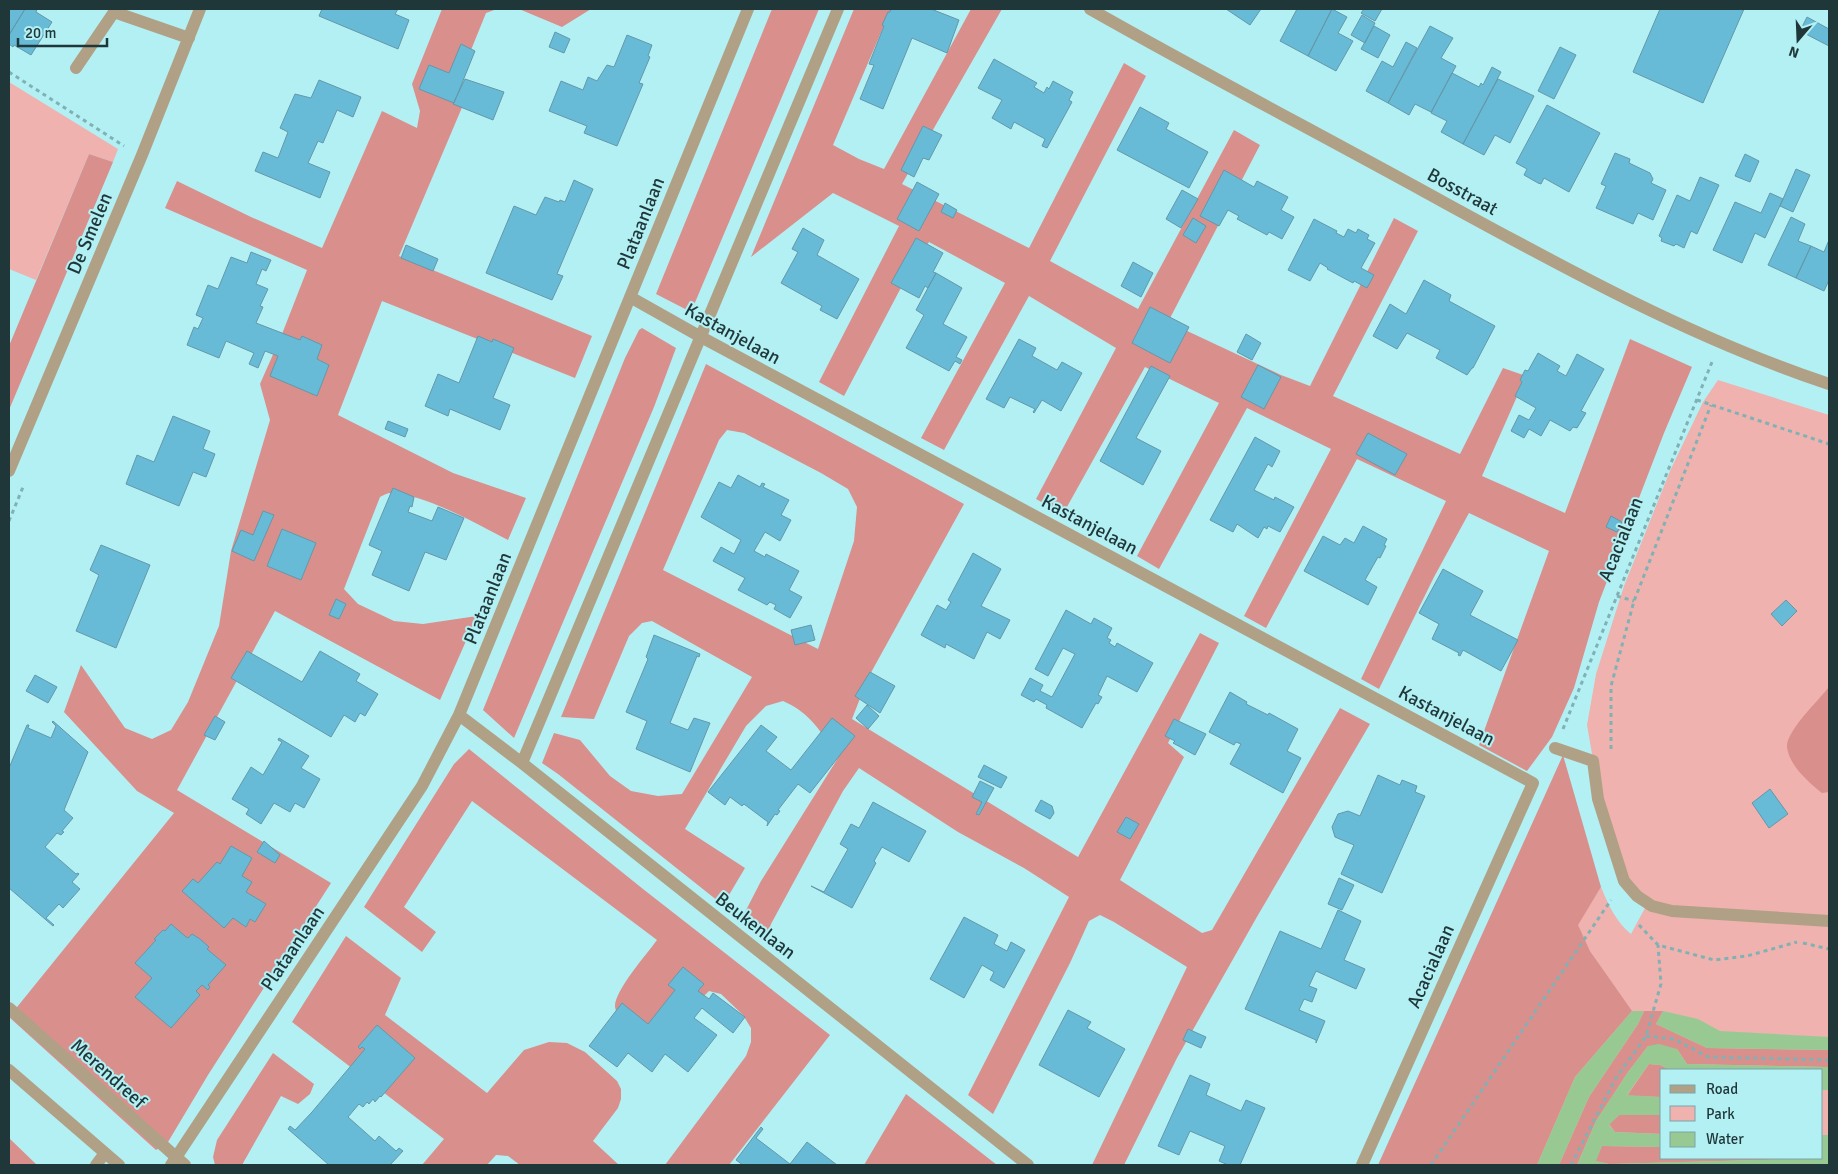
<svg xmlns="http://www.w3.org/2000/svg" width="1838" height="1174" font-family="Signika,sans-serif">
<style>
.green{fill:#efb2af;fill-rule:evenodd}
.forest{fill:#d98f8c;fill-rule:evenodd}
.water{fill:#99c993}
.building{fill:#67bbd7;stroke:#6498a9}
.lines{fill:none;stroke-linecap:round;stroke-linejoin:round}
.path{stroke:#80b1b4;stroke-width:3;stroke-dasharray:4 4;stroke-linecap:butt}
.minor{stroke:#b0a186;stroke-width:12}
.labels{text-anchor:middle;stroke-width:4;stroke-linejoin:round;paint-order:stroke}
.street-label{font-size:19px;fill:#1f3739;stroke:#b3f0f4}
</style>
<rect width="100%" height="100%" fill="#b3f0f4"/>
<path class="green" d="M9,82L118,149L113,162L89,154L36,280L9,269Z
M1718,380L1829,415V1165H1509L1608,978L1590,951L1577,925L1601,887C1608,904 1616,922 1631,934L1645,908L1634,894L1596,777L1587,725L1596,674L1624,586L1670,471L1703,402ZM1662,1070H1822V1158H1662Z"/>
<path class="forest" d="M442,9H497L486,13L454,92L466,98L399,256L592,336L575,378L382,301L338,415L453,473L526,498L508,540C477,524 425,494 391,493C387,493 384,495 380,497L344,589L358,604L394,621L423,624L477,616L440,700L275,611L177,790L331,883L208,1075L168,1142L156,1150L9,1017L174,813L137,791L64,712L81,665L125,728L152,739L171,730L188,702L219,626L231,551L270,420L260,384L282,334L307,270L165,208L177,181L251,217L322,248L382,111L417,128L420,111L412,84Z
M519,9H591L562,27Z
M772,9H819L691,312L656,294Z
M854,9H891L833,145L859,159L884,169L971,9H1002L902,184L1029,248L1124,63L1146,76L1050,261L1138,309L1234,130L1260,145L1168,322L1281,375L1310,386L1394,218L1418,231L1333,396L1460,454L1503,368L1526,376L1482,476L1565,513L1630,339L1692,367L1664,433L1599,602L1574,688L1552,737L1527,771L1479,745L1549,551L1469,513L1434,577L1379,689L1361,679L1446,501L1357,459L1266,628L1244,616L1331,449L1247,408L1159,569L1137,556L1219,403L1145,367L1063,514L1036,499L1116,348L1029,296L944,450L921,438L1005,283L929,242L915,261L844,396L819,382L899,226L833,193L751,257Z
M89,154L113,162L9,410V346Z
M642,328L676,348L654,407L514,738L483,710L625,358L639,330Z
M706,364L964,504L868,678L852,719L1078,857L1200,633L1219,643L1168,743L1184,757L1120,880L1202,933L1212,930L1340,708L1370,724L1258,915L1177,1058L1124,1165H1092L1187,967L1114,922L1100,915L1089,921L1070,963L993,1114L968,1095L1069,897L1024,868L958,832L859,768L843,791L771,924L766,939L741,920L761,881L838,758C821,732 812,714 783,701L766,706L746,726L685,829L745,868L723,905L558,774L542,763L554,733L580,740L610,776L631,791L658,796L682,794L752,677L652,621L642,623L629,636L594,719L561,717ZM727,430L744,433L821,473L848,489L857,507L854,541L818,649L663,570L719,440Z
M1829,687V792L1822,793C1808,782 1789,765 1787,747C1786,731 1819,700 1829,687Z
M469,749L643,889L830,1035L729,1165H665L746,1056L751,1042V1028L743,1015L721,994L709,991L679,1021L660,1035L617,1013C616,1011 615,1008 615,1006C615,990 647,954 657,940L472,801L404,907L436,932L422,952L364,907L454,764Z
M1563,755L1601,887L1578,925L1590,951L1632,1011L1575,1077L1537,1165H1378Z
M346,936L401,978L385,1015L487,1093L524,1050L549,1042L567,1043L585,1052L617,1081L621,1089V1099L618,1108L593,1141L619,1165H520L508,1156L496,1155L487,1165H422L444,1139L292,1022Z
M1644,1011H1663L1656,1024L1707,1048L1829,1050V1067L1687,1064L1677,1049L1648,1046L1628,1072L1596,1121L1577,1165H1559L1589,1097L1638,1024Z
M273,1053L314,1084L310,1094L298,1104L281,1096L242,1165H215L213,1157L217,1140Z
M1649,1064L1660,1065L1670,1070H1662V1097L1627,1096Z
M906,1094L997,1165H864Z
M1619,1115H1662V1134L1615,1132L1609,1124Z
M9,1138L37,1165H9Z
M1602,1146L1662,1147V1158H1806L1804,1159L1609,1164L1595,1161Z"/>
<path class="water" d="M1632,1011H1644L1638,1024L1589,1097L1559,1165H1537L1575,1077Z
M1663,1011L1698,1019L1720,1031L1829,1037V1050L1707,1048L1656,1024Z
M1659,1044L1677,1049L1687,1064L1829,1067V1090H1822V1070H1670L1660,1065L1649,1064L1627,1095L1662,1097V1115H1619L1609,1125L1615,1132L1662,1134V1147L1602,1146L1596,1161L1609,1164L1822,1158V1135H1829V1165H1577L1596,1121L1628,1072L1648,1046Z"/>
<path class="building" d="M9,9H25L9,35Z
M25,9H37L36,12L52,22L31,55L14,45L13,47L9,44V35Z
M322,9H398L395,14L409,20L398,49L319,16Z
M891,9H931L959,20L947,53L912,38L883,109L860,99L874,65L869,64L884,26L882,25L888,12H890Z
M1226,9H1261L1250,25Z
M1297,9H1332L1308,56L1280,41Z
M1332,9L1347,17L1338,33L1353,41L1336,71L1308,56Z
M1364,9H1382L1375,21L1361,13Z
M1660,9H1744L1703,103L1633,72Z
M1362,15L1375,23L1365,43L1351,35Z
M1807,17L1829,29V46L1800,31Z
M1374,26L1390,35L1378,58L1361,49Z
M1430,26L1453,38L1441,58L1456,66L1431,112L1415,104L1409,115L1388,103Z
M555,32L570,39L564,53L549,47Z
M627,35L652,45L648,56L650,57L639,83L643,84L617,146L584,133L587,126L549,111L561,81L583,90L588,77L597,81L607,65L614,67Z
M1406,42L1417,48L1388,103L1366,91L1382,61L1393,67Z
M461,44L475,51L454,103L419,89L429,65L449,73Z
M1560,47L1576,55L1554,99L1538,91Z
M994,59L1037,83L1034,87L1044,93L1047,87L1049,89L1053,81L1073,92L1069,100L1072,102L1047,148L1042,146L1045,139L1014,122L1011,129L992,118L1002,100L978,88Z
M1492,67L1501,72L1463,144L1441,132L1447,121L1431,113L1452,73L1479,87L1481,83L1483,85Z
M465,79L504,92L493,120L453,104Z
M1498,79L1534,96L1510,143L1495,135L1484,155L1463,144Z
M319,80L361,97L353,117L337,110L323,143L318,141L308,163L330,172L320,198L255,171L263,152L278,158L288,132L280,128L295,94L311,98Z
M1547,105L1600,133L1569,192L1544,178L1541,184L1538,183L1524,175L1527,169L1516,163Z
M1140,107L1169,123L1166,129L1208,152L1189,188L1117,150Z
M923,126L942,135L929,160L923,158L914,177L901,170Z
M1615,153L1630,159L1629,163L1650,173L1653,179L1651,183L1666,190L1653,220L1638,213L1633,224L1596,208L1606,186L1601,184Z
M1745,154L1759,161L1750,182L1735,176Z
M1796,169L1810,175L1793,212L1780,206Z
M1224,170L1254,187L1257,181L1288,197L1281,210L1294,217L1282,239L1269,232L1267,235L1237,219L1239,216L1228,210L1219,226L1200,216Z
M1700,177L1719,185L1697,234L1691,231L1684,248L1676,244L1674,246L1661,241L1662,238L1659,236L1677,195L1690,201Z
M574,180L593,189L557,274L563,276L552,300L486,273L514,206L536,215L545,197L559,202L560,200L565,202Z
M917,182L939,194L919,231L897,219Z
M1182,190L1198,199L1181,228L1166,219Z
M1770,193L1783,199L1765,238L1755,233L1742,263L1713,250L1735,202L1761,213Z
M945,203L957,210L953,218L941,212Z
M1791,217L1805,224L1798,241L1811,246L1796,278L1768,265Z
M1193,218L1206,226L1196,243L1183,235Z
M1314,219L1337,231L1336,233L1344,237L1348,229L1356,233L1358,229L1369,235L1367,239L1375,243L1361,268L1374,275L1367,288L1354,281L1353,283L1327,269L1328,268L1320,263L1310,281L1288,270Z
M803,228L824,240L817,255L859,279L837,319L820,310L822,306L781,283L798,252L792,249Z
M916,238L943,253L933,272L936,273L928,288L925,286L919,298L891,283Z
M1829,240V280L1824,291L1796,278L1811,246L1824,252Z
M406,245L438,259L433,271L401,258Z
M251,252L271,260L266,271L262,269L256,284L268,289L260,306L263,307L256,323L300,340L302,336L322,345L317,359L329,365L317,396L270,376L278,356L265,351L258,368L249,364L254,353L226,341L219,358L187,345L194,327L198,329L203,318L196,315L208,285L218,289L231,257L247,263Z
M1133,262L1153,273L1141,297L1121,286Z
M936,273L962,288L943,324L967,337L956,357L962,360L960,364L955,361L949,371L906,348L924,315L916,310Z
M1424,280L1451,295L1449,301L1495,326L1473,368H1472L1467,375L1436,358L1440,350L1407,333L1397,349L1373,336L1390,304L1406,314Z
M1150,307L1189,327L1170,363L1132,343Z
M1246,334L1261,343L1252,360L1237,352Z
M478,336L492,342L493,339L514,348L493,398L510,405L500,430L450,409L448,416L425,406L438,374L459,383Z
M1019,339L1036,348L1032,356L1057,370L1062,362L1082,373L1061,411L1042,400L1034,413L1033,412L1035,409L1010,397L1004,408L986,399Z
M1538,353L1560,366L1557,371L1566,376L1577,354L1604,369L1581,411L1586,413L1577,428L1573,427L1570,431L1550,420L1541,436L1529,429L1524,438L1511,431L1519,415L1529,420L1536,408L1515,396L1522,382L1520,380L1525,370L1528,371Z
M1258,365L1281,377L1264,409L1241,397Z
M1151,366L1170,376L1136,438L1161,451L1143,485L1100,461Z
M173,416L210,431L203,449L215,454L206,477L193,472L179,506L126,484L137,455L154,462Z
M388,421L408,429L405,437L385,429Z
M1368,433L1407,454L1395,475L1356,454Z
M1255,437L1280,451L1272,467L1268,464L1254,490L1274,500L1275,497L1294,507L1280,532L1268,526L1267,529L1264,527L1258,538L1237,524L1233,532L1210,520Z
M738,475L760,487L762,483L765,484L763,487L789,500L781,515L791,520L780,541L765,532L754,551L765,557L766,554L799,571L789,590L802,597L790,618L774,609L776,605L770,602L767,605L738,590L745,578L713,561L721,547L734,554L741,540L701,517L719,482L731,488Z
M393,488L414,497L412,507L410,506L408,512L432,521L438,507L464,518L446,560L425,552L409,591L372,575L382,551L369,545Z
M263,511L274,515L254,561L232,551L241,530L253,535Z
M1611,516L1622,522L1617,532L1606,527Z
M1363,526L1387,539L1384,545L1386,546L1380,558L1378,557L1365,580L1377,587L1368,605L1304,571L1323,536L1340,545L1345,538L1354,543Z
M282,529L316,543L301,580L267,566Z
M101,545L150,565L116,648L76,631L99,575L90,570Z
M973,553L1001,569L981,606L1010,620L1000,639L987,632L974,659L946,644L945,648L921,635L937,605L946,610L951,602L948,600Z
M1443,569L1483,591L1470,615L1518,640L1501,671L1463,650L1460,656L1458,655L1459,653L1432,639L1439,624L1419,613Z
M336,599L346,604L339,619L329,615Z
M1786,600L1797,611L1782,626L1771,614Z
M1066,610L1091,624L1094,618L1112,628L1107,638L1111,640L1109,643L1115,647L1117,643L1153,663L1137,692L1107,676L1098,695L1102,697L1098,704L1096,703L1082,728L1046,708L1047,705L1036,699L1034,702L1021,695L1030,678L1043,685L1040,691L1052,697L1075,654L1063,648L1048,676L1035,669Z
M811,625L815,640L795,645L791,630Z
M654,635L700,654L699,657L697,656L670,723L688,730L694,718L710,723L690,772L636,749L647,721L626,712L648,659L646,657Z
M247,651L302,682L320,651L360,674L356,681L378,694L365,716L360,713L355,722L344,715L331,737L231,678Z
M870,672L895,686L880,713L855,696Z
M35,675L57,687L48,703L26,691Z
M1230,692L1247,702L1246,704L1268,715L1269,713L1298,729L1287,751L1301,758L1283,793L1230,764L1241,744L1236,742L1234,745L1209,732Z
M867,705L879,716L868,729L856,718Z
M215,716L225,722L215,740L204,735Z
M832,718L855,736L810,793L798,784L778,810L780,811L777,815L775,814L767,826L768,822L744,804L742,806L730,797L725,805L708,792L761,725L777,737L766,751L791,770Z
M1174,719L1206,734L1195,755L1173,743L1175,741L1165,736Z
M53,721L88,752L64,810L73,818L62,831L64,832L61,835L57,833L45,847L76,874L78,873L79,874L72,882L80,889L63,908L59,904L46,918L54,925L53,926L9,888V768L27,725H29L28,728L51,738L56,726L52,722Z
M279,738L309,756L301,768L320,779L304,808L295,803L290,812L274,803L261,824L246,814L249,809L232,799L251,767L263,775L282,742L278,740Z
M984,765L1007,777L1001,788L978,777Z
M1378,775L1400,785L1402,780L1417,786L1415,792L1425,796L1382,893L1341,874L1354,845L1335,837L1332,827L1338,814L1348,811L1360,816Z
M980,781L994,788L979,815L976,814L982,802L972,797Z
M1770,789L1788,814L1769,828L1752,803Z
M1041,800L1052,806L1054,813L1050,819L1035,811Z
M873,802L926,831L909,862L882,847L874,861L876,863L852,908L811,886L824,892L848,849L840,844L851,824L859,828Z
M1126,817L1139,824L1130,839L1117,832Z
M264,841L280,855L275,863L257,852Z
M231,846L252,858L242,876L252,882L246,892L266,904L255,922L250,919L246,927L233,918L224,928L182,891L193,879L198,883L217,862L220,864Z
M1339,878L1354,885L1342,910L1328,904Z
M1338,910L1361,921L1344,960L1365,969L1356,989L1316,971L1309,986L1317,989L1312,1002L1304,999L1299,1010L1325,1021L1316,1043V1040L1245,1009L1280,931L1321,949Z
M964,917L998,935L994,944L1007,951L1011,942L1025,950L1004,988L990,980L994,972L982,965L964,998L930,979Z
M171,924L185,936L188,938L192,934L200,939L209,947L207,949L226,965L208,985L210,987L208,990L202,985L196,991L200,995L171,1028L135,997L152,978L135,963L156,940L154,939L163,930L165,931Z
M683,967L704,984L698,991L709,999L713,993L745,1017L733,1033L702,1008L694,1018L717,1035L688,1072L665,1054L652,1072L628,1053L617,1067L589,1046L622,1003L648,1024L675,990L668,985Z
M1068,1010L1091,1022L1087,1028L1125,1049L1099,1097L1039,1065Z
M377,1025L415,1058L381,1097L380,1096L375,1102L373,1099L369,1104L367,1102L363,1107L359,1104L348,1117L375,1141L379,1136L396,1151L399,1148L403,1151L390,1165H329L288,1129L290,1126L295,1130L312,1112L365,1049L362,1047L360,1049L358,1047Z
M1188,1029L1206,1037L1201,1048L1183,1040Z
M1190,1075L1210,1084L1206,1095L1241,1111L1246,1100L1265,1108L1240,1165H1228L1219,1161L1225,1146L1190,1131L1179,1155L1158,1146Z
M761,1127L763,1129L756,1138L790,1164L807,1142L837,1165H743L736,1160Z"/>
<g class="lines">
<path class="path" d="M9,72L124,146
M1697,400L1829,444
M9,521L23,487
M1617,596L1634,601
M1563,729L1712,362
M1611,749V686L1634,601L1711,405
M1639,925L1658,945L1714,960L1747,956L1797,942
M1803,943L1829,949
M1646,1036L1674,1039L1708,1057L1829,1060
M1431,1165L1611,900
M1571,1165L1616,1078L1646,1036L1661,984L1658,945"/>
<path class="minor" d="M1090,9C1201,72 1314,131 1427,193C1557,264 1688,337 1829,384
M76,68L114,12L189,38
M630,297L701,337L1533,783L1362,1165
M9,471L142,155L200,9
M459,715L522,763L1028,1165
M1555,748L1593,761L1598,799L1624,881L1637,896L1652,906L1672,911L1829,921
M522,763L838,9
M9,1008L185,1165
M9,1070L119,1165
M96,1165L105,1153
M171,1165L422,786L459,715L748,9"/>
</g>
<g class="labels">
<g class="street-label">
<text transform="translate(1463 191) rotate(29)" y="7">Bosstraat</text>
<text transform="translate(640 223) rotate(-68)" y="7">Plataanlaan</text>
<text transform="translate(89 233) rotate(-67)" y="7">De Smelen</text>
<text transform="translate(733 333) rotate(29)" y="7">Kastanjelaan</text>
<text transform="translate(1090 524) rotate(28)" y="7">Kastanjelaan</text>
<text transform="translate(1620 539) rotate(-68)" y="7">Acacialaan</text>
<text transform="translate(487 598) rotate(-68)" y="7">Plataanlaan</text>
<text transform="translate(1447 715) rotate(28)" y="7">Kastanjelaan</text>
<text transform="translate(756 925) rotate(38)" y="7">Beukenlaan</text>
<text transform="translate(292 948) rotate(-56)" y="7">Plataanlaan</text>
<text transform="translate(1430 966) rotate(-66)" y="7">Acacialaan</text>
<text transform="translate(109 1073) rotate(42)" y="7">Merendreef</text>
</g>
</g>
<rect width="1838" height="1174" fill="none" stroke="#1f3739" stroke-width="20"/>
<rect x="1660" y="1069" width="162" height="90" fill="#b3f0f4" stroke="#78a6a9"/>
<rect x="1670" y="1085" width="25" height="8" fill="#b0a186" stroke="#78a6a9"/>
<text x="1706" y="1094" font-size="15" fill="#1f3739">Road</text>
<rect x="1670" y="1106" width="25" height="15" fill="#efb2af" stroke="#78a6a9"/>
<text x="1706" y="1119" font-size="15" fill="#1f3739">Park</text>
<rect x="1670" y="1132" width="25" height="15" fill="#99c993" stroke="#78a6a9"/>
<text x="1706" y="1144" font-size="15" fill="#1f3739">Water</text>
<g transform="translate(1798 40) rotate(199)" stroke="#b3f0f4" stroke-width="4" paint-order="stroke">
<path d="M0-4L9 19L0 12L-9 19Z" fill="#1f3739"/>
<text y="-8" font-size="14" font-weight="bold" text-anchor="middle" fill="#1f3739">N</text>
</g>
<path d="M18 38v8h89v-8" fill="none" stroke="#1f3739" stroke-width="2.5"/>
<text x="25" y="38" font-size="15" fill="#1f3739" stroke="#b3f0f4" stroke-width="4" paint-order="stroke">20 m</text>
</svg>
